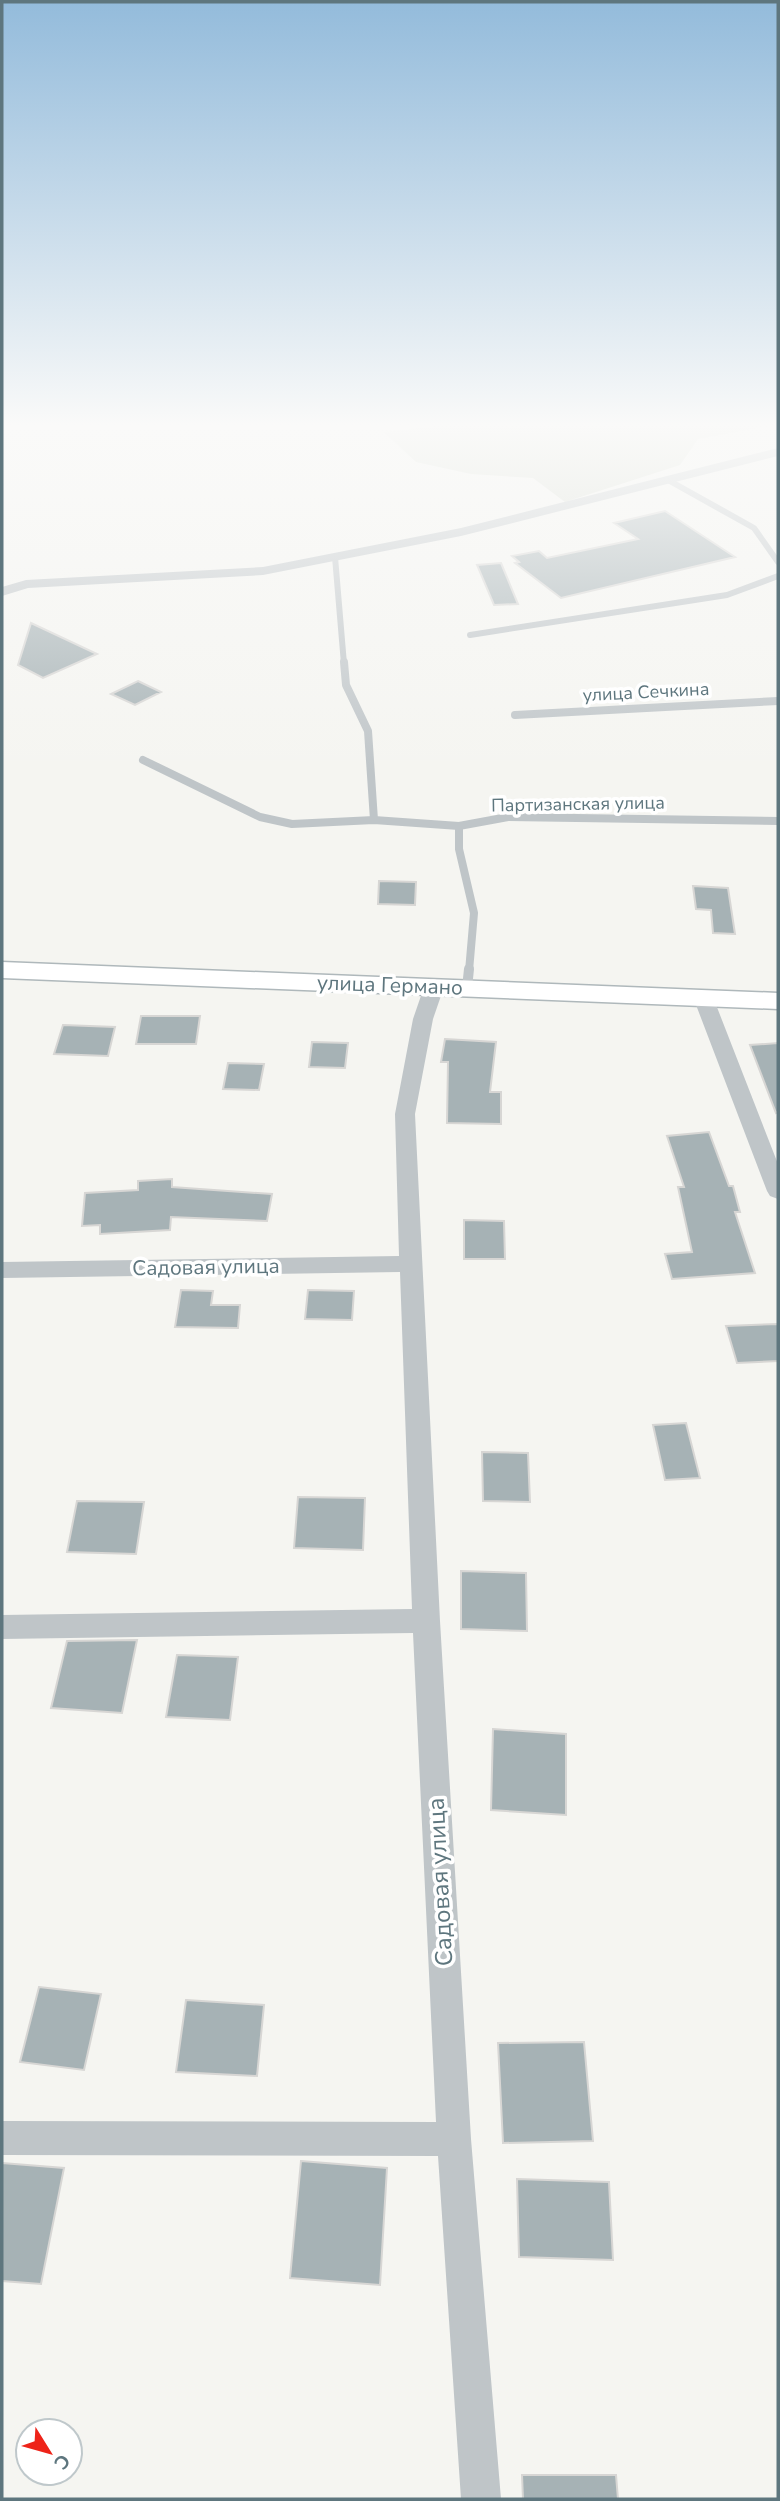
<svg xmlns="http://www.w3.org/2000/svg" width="780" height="2501" font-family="'Nunito Sans',sans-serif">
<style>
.green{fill:#d6dbd0}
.building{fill:#a6b2b5;stroke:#d7d6d4;stroke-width:2}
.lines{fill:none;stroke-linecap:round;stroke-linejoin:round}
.secondary-casing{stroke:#afb8bb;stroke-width:3}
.lane-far2{stroke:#bfc5c8;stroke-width:6}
.lane-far1{stroke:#bfc5c8;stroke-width:8}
.lane{stroke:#bfc5c8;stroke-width:10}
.street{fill:#bfc5c8;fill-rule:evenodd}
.secondary{fill:#fff;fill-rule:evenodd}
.labels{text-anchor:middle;stroke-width:7;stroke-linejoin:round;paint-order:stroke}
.far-street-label{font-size:18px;fill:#5e767e;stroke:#fff}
.street-label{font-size:21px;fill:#5e767e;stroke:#fff}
.near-street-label{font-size:24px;fill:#5e767e;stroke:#fff}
</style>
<rect width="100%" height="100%" fill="#f5f5f1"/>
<path class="green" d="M466,423H778V424L698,439L680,465L565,502L533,478L471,474L416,462L384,432Z"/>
<path class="building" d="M665,511L735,557L561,598L515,563L519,562L512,556L539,551L547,558L638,539L614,523Z
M501,563L518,604L494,605L477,565Z
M31,623L97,654L43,678L18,665Z
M138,681L161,692L135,705L111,694Z
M379,881L416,882L415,905L378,904Z
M693,886L728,888L735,934L713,933L711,910L696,909Z
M141,1016H200L196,1044H136Z
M63,1025L115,1027L108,1056L54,1054Z
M445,1039L496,1042L490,1092H501V1124L447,1123L448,1062H441Z
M312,1042L348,1043L345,1068L309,1067Z
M778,1043V1112L776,1113L750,1045Z
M228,1063L264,1064L259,1090L223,1089Z
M709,1132L729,1186H733L740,1212H735L755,1273L672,1279L665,1254L692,1252L678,1187H684L667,1136Z
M172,1179V1187L272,1194L267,1221L171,1217L170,1230L100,1234V1225L82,1226L85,1193L138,1190V1181Z
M464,1220L504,1221L505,1259H464Z
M181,1290L213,1291L211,1305H240L238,1328L175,1327Z
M308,1290L354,1291L352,1320L305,1319Z
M778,1324V1361L737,1363L726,1326Z
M686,1423L700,1478L665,1480L653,1425Z
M482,1452L528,1453L530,1502L483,1501Z
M298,1497L365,1498L363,1550L294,1548Z
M77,1501L144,1502L136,1554L67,1552Z
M461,1571L526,1573L527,1631L461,1629Z
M137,1640L122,1713L51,1708L67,1641Z
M177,1655L238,1657L230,1720L166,1717Z
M493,1729L566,1734V1815L491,1810Z
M39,1987L101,1994L84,2070L20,2062Z
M186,2000L264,2005L257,2076L176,2072Z
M584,2042L593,2141L503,2143L498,2043Z
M301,2161L387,2168L380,2285L290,2278Z
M2,2163L64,2168L41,2284L2,2281Z
M517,2179L609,2182L613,2260L519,2257Z
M522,2475H616L618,2499H523Z"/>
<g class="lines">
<g class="secondary-casing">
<path id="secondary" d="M2,962L778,993V1009L2,978Z"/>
</g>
<path class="lane-far2" d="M668,480L754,528L778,562
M335,557L344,664
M470,635L727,595L778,576"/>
<path class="lane-far1" d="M344,662L346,685L368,731L374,820
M515,715L778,701
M143,760L260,817L292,824L374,820L459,826
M469,971L474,913L459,849V826L508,817L778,821"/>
<path class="lane" d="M467,988L469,969"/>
<path class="street" d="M778,448V456L461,536L263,575L28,588L2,596V587L26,580L263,567L461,528Z
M434,981L444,987L433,1019L415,1114L440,1621L471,2139L501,2499H461L438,2156L2,2155V2121L436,2122L413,1633L2,1639V1615L412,1609L400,1272L2,1278V1262L399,1256L395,1114L413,1019L424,987Z
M703,991L713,997L778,1164V1199L770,1196L767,1191L693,997Z"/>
<use href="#secondary" class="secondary"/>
</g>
<linearGradient id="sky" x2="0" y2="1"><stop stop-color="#93bbdb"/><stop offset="0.55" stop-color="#fafaf9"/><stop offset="1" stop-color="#fafaf9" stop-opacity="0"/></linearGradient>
<rect width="780" height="773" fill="url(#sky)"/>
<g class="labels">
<g class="far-street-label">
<text transform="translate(646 692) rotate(-3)" y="6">улица Сечкина</text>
<text transform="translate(578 804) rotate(-1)" y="6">Партизанская улица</text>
</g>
<g class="street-label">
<text transform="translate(390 985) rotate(2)" y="7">улица Германо</text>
<text transform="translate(206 1267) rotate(-1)" y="7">Садовая улица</text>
</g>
<g class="near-street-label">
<text transform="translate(440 1882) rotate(-93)" y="8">Садовая улица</text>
</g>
</g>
<rect width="780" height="2501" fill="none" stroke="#5e767e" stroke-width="7"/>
<g transform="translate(49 2452) rotate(127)"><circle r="33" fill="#ffffff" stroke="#bfc8cb" stroke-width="2"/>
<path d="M0-5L12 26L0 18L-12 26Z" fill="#ee2319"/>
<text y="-10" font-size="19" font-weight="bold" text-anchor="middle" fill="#5e767e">С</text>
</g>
</svg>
